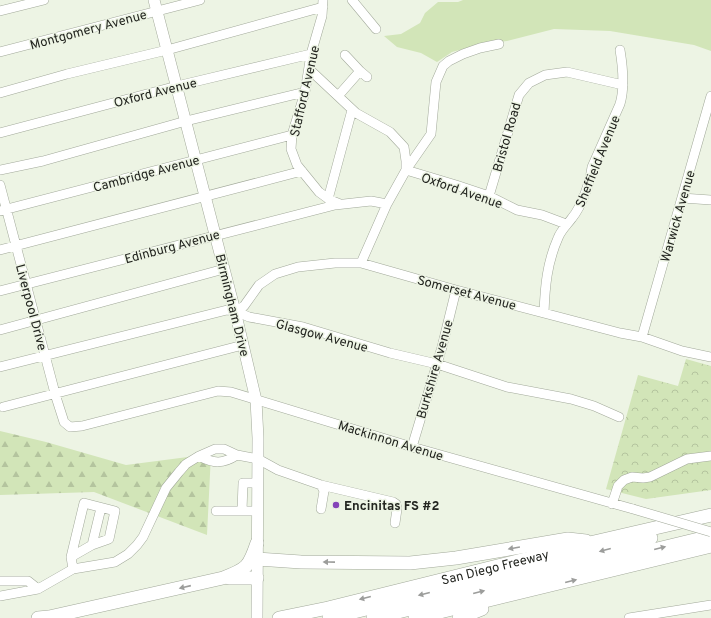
<svg xmlns="http://www.w3.org/2000/svg" width="711" height="618" font-family="Overpass,sans-serif">
<style>
.grass{fill:#d2e5b8}
.forest{fill:url(#forest-firs)}
.park{fill:url(#park-crowns)}
.lines{fill:none;stroke-linecap:round;stroke-linejoin:round}
.minor-casing{stroke:#a2a99a;stroke-width:10}
.major-casing{stroke:#a2a99a;stroke-width:12}
.highway-casing{stroke:#a2a99a;stroke-width:14}
.minor{stroke:#fff;stroke-width:9}
.major{stroke:#fff;stroke-width:11}
.highway{stroke:#fff;stroke-width:13}
.minor-bridge-casing{stroke:#a2a99a;stroke-width:10;stroke-linecap:butt}
.minor-bridge{stroke:#fff;stroke-width:9}
.oneway{fill:#9c9d9b}
.poi-dot{fill:#8544b9;stroke:#edf4e4;stroke-width:1.5}
.labels{text-anchor:middle;stroke-width:3;stroke-linejoin:round;paint-order:stroke}
.street-label{font-size:13px;fill:#232520;stroke:#edf4e4}
.poi-label{font-size:13px;font-weight:bold;fill:#232520;stroke:#edf4e4;text-anchor:start}
</style>
<defs>
<pattern id="forest-firs" width="22" height="20" patternUnits="userSpaceOnUse"><rect width="22" height="20" fill="#d2e5b8"/><path d="M5 1l3.5 6h-7zM16 11l3.5 6h-7z" fill="#b4c49e"/></pattern>
<pattern id="park-crowns" width="20" height="18" patternUnits="userSpaceOnUse"><rect width="20" height="18" fill="#d2e5b8"/><path d="M2 6a3 3 0 1 1 6 0M12 15a3 3 0 1 1 6 0" fill="none" stroke="#b4c49e"/></pattern>
</defs>
<rect width="100%" height="100%" fill="#edf4e4"/>
<path class="grass" d="M463,0H711V51L694,45L610,31L554,29L507,41L482,44L452,52L437,62L421,53L397,47L384,36L401,34L420,23L425,13L438,2H458Z"/>
<path class="forest" d="M0,431L46,442L126,465L211,454L207,535L94,492L0,495Z"/>
<path class="park" d="M686,359L711,366V490L646,499L606,489L638,375L678,386Z"/>
<g class="lines">
<g class="minor-casing">
<path id="minor" d="M323,0L322,16L311,54L305,92L292,135L291,149L297,165L319,192L330,200L340,204
M352,0L376,29
M0,11L44,0
M0,52L200,0
M345,55L360,71
M309,69L356,113L390,132L404,147L406,161V170L456,185L489,196L517,210L542,215L566,224
M0,93L67,74L167,50L323,7
M338,96L360,71L367,77
M0,133L177,86L311,54
M0,170L43,161L186,121L305,92
M0,185L56,397L64,422L70,427L82,426L218,391L231,392L412,447L633,509
M489,196L519,95L529,83L545,75L567,72L623,85
M682,198L711,200
M328,199L352,110
M0,211L292,135
M0,250L302,171
M361,263L387,204L406,170L431,134L436,82L443,66L449,61L463,54L480,48L499,44
M0,291L335,205L371,201L387,204
M235,311L244,306L259,285L275,274L298,267L335,263H361L456,290L620,333L642,337L682,351L711,357
M544,313C545,286 547,263 558,238C561,230 567,225 572,218C582,206 590,182 592,167L620,104C625,87 623,68 620,50
M0,330L224,269
M642,337L711,96
M0,367L227,310L235,311L249,317L303,327L390,353L437,364L507,387L571,399L594,406L619,417
M3,407L243,345
M412,447L442,347L456,290
M199,456C214,464 223,464 237,455
M612,504L618,486L624,480L632,477L643,478L650,477L687,459L711,456
M321,509L324,491L321,485
M216,511H242
M258,511H242L243,483H258
M92,545L101,508
M71,557L84,503L115,511L109,539L92,545L71,557L73,569
M0,581H28L38,589
M0,596L38,589L73,569L115,562L128,554L137,545L143,537L166,488L179,472L186,464L199,456L215,449H224L237,455L258,459L278,470L321,485L393,502L396,504L397,509L395,523
M629,618L711,605"/>
</g>
<g class="major-casing">
<path id="major" d="M154,0L236,315L256,400L258,438L257,618"/>
</g>
<g class="highway-casing">
<g id="highway">
<path d="M257,559L301,562L410,563L456,558L568,539L586,541"/>
<path d="M229,578H257"/>
<path d="M38,618L49,617L223,578C247,569 249,567 257,543"/>
<path id="s1" d="M279,618L328,608L594,542L711,515"/>
<path d="M329,618L601,552L651,538"/>
<path d="M373,618L711,536"/>
<path d="M415,618L711,546"/>
<path d="M459,618L482,609"/>
</g>
</g>
<use href="#minor" class="minor"/>
<use href="#major" class="major"/>
<use href="#highway" class="highway"/>
<g class="minor-bridge-casing">
<path id="minor-bridge" d="M633,509L711,532"/>
</g>
<use href="#minor-bridge" class="minor-bridge"/>
</g>
<defs><path id="oneway-solid" d="M-6-.8H1V-3.2L6.5 0L1 3.2V.8H-6Z"/></defs>
<g class="oneway">
<use href="#oneway-solid" transform="translate(514 548) rotate(170)"/>
<use href="#oneway-solid" transform="translate(660 548) rotate(-14)"/>
<use href="#oneway-solid" transform="translate(605 550) rotate(165)"/>
<use href="#oneway-solid" transform="translate(329 562) rotate(-179)"/>
<use href="#oneway-solid" transform="translate(571 581) rotate(-14)"/>
<use href="#oneway-solid" transform="translate(185 587) rotate(167)"/>
<use href="#oneway-solid" transform="translate(479 592) rotate(-14)"/>
<use href="#oneway-solid" transform="translate(424 594) rotate(166)"/>
<use href="#oneway-solid" transform="translate(365 598) rotate(166)"/>
</g>
<circle class="poi-dot" cx="336" cy="505" r="4"/>
<g class="labels">
<g class="street-label">
<text transform="translate(88 29) rotate(-15)" y="5">Montgomery Avenue</text>
<text transform="translate(304 91) rotate(-77)" y="5">Stafford Avenue</text>
<text transform="translate(155 92) rotate(-14)" y="5">Oxford Avenue</text>
<text transform="translate(506 137) rotate(-74)" y="5">Bristol Road</text>
<text transform="translate(597 161) rotate(-68)" y="5">Sheffield Avenue</text>
<text transform="translate(146 173) rotate(-15)" y="5">Cambridge Avenue</text>
<text transform="translate(462 190) rotate(19)" y="5">Oxford Avenue</text>
<text transform="translate(677 216) rotate(-74)" y="5">Warwick Avenue</text>
<text transform="translate(172 246) rotate(-15)" y="5">Edinburg Avenue</text>
<text transform="translate(467 292) rotate(15)" y="5">Somerset Avenue</text>
<text transform="translate(233 305) rotate(76)" y="5">Birmingham Drive</text>
<text transform="translate(32 307) rotate(75)" y="5">Liverpool Drive</text>
<text transform="translate(322 335) rotate(15)" y="5">Glasgow Avenue</text>
<text transform="translate(434 369) rotate(-74)" y="5">Burkshire Avenue</text>
<text transform="translate(391 440) rotate(17)" y="5">Mackinnon Avenue</text>
<text dy="5" stroke="none"><textPath href="#s1" startOffset="222">San Diego Freeway</textPath></text>
</g>
<g class="poi-label">
<text x="344" y="510">Encinitas FS #2</text>
</g>
</g>
</svg>
